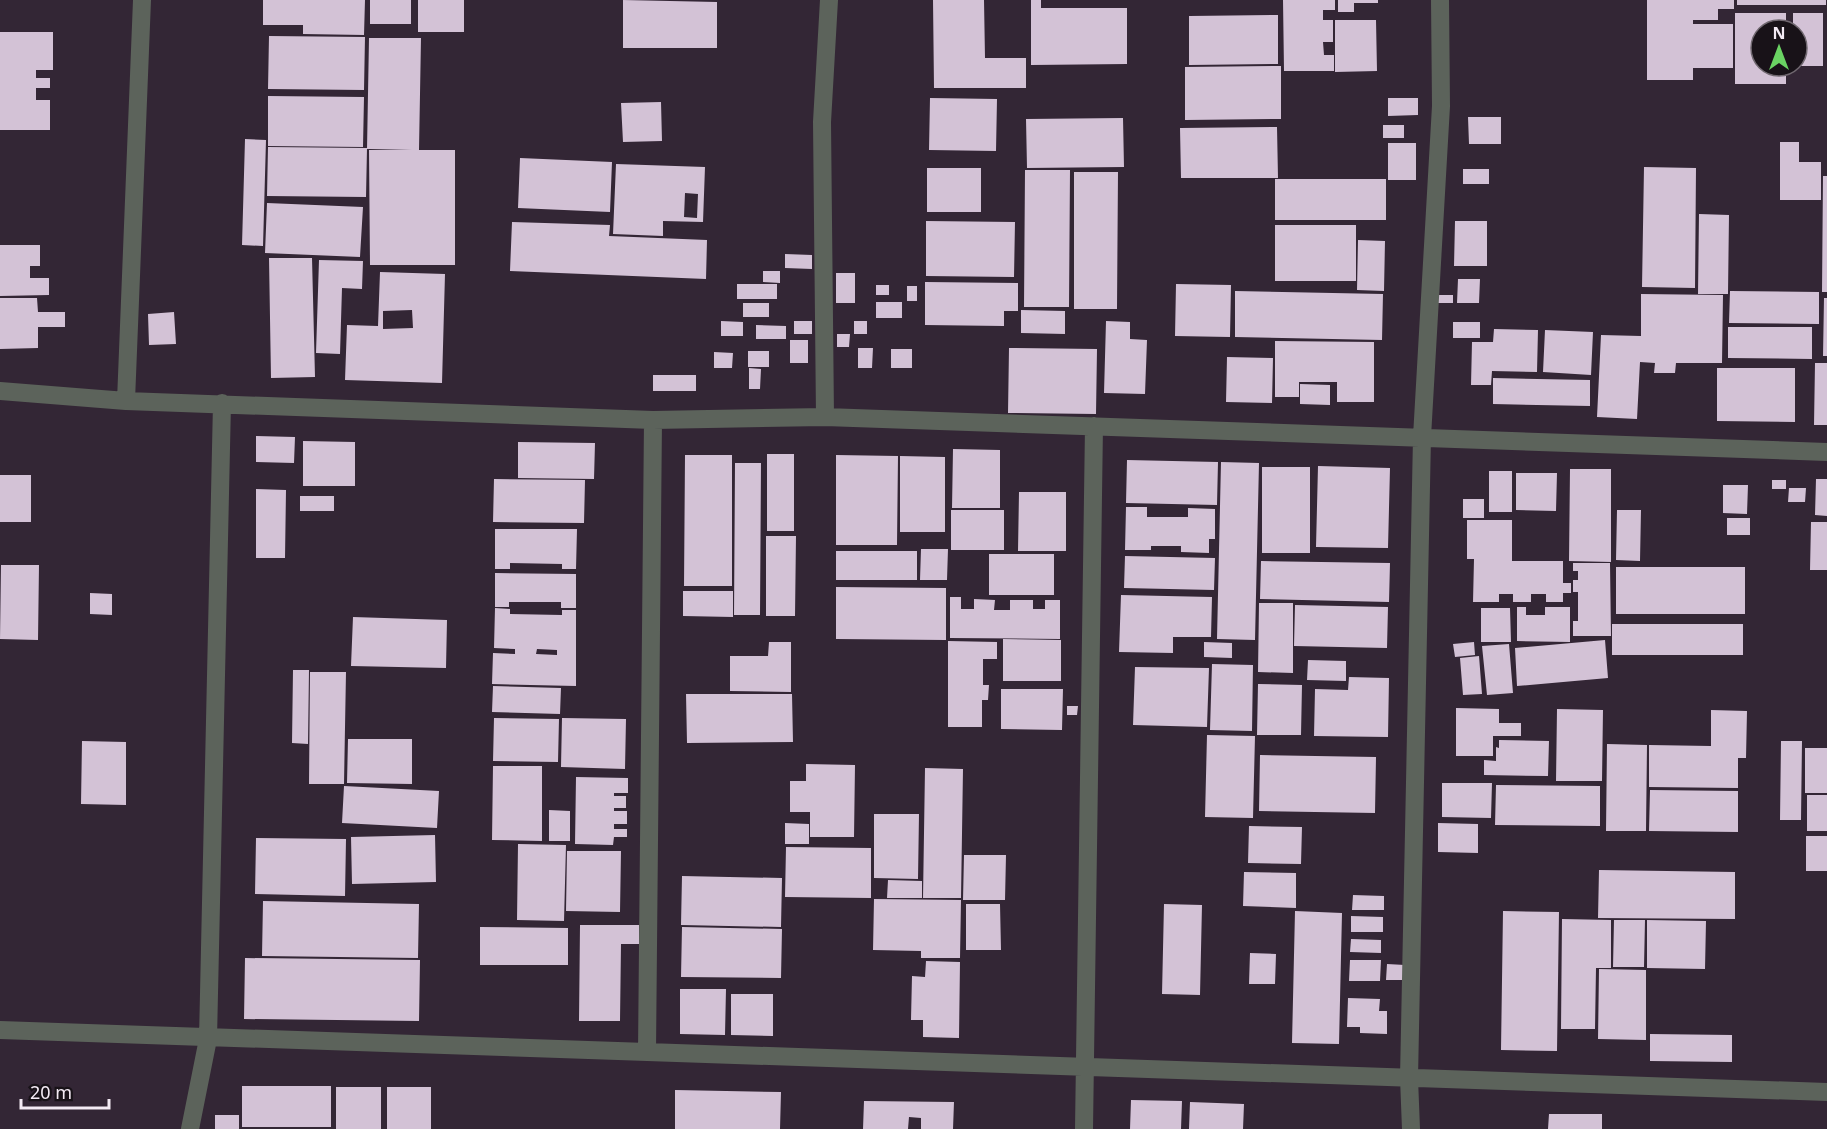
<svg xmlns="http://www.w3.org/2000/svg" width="1827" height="1129" font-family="'Noto Sans',sans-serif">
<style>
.building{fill:#d3c2d6;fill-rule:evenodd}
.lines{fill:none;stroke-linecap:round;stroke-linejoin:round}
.street{stroke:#5c635b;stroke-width:18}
</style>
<rect width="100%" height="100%" fill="#332635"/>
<path class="building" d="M263,0H365L364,35L303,34V25H263Z
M370,0H411V24H370Z
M418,0H464V32H418Z
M623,0L717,2V48H623Z
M933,0H984L985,58H1026V88H934Z
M1031,0H1041V8H1127V64L1031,65Z
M1283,0H1335V10H1323V20H1333V42H1323L1324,55H1334V71H1284Z
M1338,0H1378V3H1354V12H1338Z
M1647,0H1734V9H1718V20H1693V24H1733V68H1693V80H1647Z
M1737,0H1826V5H1737Z
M1735,13H1786V30H1761V66H1786V84H1735Z
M1793,13H1823V66H1797V30H1793Z
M1278,15V64L1189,65V16Z
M1335,20H1376L1377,71L1335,72Z
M0,32H53V70H36V78H50V88H36V100H50V130H0Z
M269,36L365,37L364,90L268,89Z
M369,38H421L419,150H455V265H370L369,150L412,149H367Z
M1281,66V119L1185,120V67Z
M268,96L364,97L363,147L268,146Z
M930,98L997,99L996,151L929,150Z
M1388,98H1418V115L1388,116Z
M661,102L662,141L623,142L621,103Z
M1468,117H1501V144H1469Z
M1123,118L1124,167L1027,168L1026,119Z
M1383,125H1404V138H1383Z
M1277,127L1278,178H1181L1180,128Z
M245,139L266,140L263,246L242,245Z
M1780,142H1799V162H1821V200H1780Z
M1388,143H1416V180H1388Z
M268,147L367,148L366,197L267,196Z
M520,158L612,162L610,212L518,208Z
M616,164L705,167L703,222L663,221V236L613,234ZM685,193L698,194L697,218L684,217Z
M1644,167L1696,168L1695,288L1642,287Z
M927,168H981V212H927Z
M1463,169H1489V184H1463Z
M1025,170H1070L1069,307H1024Z
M1074,172H1118L1117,309H1074Z
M1823,176H1827V292H1822Z
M1275,179H1386V220H1275Z
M267,203L363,207L360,257L265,253Z
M1699,214L1729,215L1728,294H1698Z
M926,221L1015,222L1014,277L926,276Z
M1455,221H1487V266H1454Z
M512,222L610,225L609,236L707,240L706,279L510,271Z
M1275,225H1356V281H1275Z
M1358,240L1385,241L1384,291L1357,290Z
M0,245H40V266H30V278H49V295L0,296Z
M785,254L812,255V269L785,268Z
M269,258H312L315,377L271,378Z
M319,260L363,261L362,289L342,288L340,354L316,353Z
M763,271H780V283L763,282Z
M380,272L445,274L442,383L345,380L347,325L378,326ZM412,310L413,328L383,329V311Z
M836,273H855V303H836Z
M1458,279H1480L1479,303H1457Z
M925,282L1018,283V311H1004V326L925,325Z
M737,284H777V299H737Z
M1176,284L1231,285L1230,337L1175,336Z
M876,285H889V295H876Z
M907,286H917V301H907Z
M1235,291L1383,294L1382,340L1235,337Z
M1730,291L1819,292V324L1729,323Z
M1641,294L1723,295L1722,363H1676L1675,373H1654L1655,363L1640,362L1637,419L1597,417L1601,335L1641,336Z
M1437,295H1453V303H1437Z
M0,298H37L38,312H65V327H38V348L0,349Z
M1824,298H1827V356H1823Z
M876,302H902V318H876Z
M743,303H769V317H743Z
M1021,310L1065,311V334L1021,333Z
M174,312L176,344L149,345L148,314Z
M721,321L743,322V336H721Z
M794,321H812V334H794Z
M854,321H867V334H854Z
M1106,321L1130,322V339L1147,340L1145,394L1104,393Z
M1453,322H1480V338H1453Z
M756,325L786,326V339H756Z
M1728,327H1812V359L1728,358Z
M1494,329L1538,330L1537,372L1492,371L1491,385H1471L1472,342H1493Z
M1545,330L1593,332L1591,375L1543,372Z
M837,334H850L849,347H837Z
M790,340H808V363H790Z
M1275,341L1374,342V402H1337V382H1299V397H1275Z
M858,348H873L872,368H858Z
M1009,348L1097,349L1096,414L1008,413Z
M891,349H912V368H891Z
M748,351H769V367H748Z
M714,352L733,353L732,368H714Z
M1227,357L1273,358L1272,403L1226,402Z
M1815,363H1827V425H1814Z
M749,368L761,369L760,389H749Z
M1717,368H1795V422L1717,421Z
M653,375H696V391H653Z
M1493,378L1590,380V406L1493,404Z
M1300,384L1330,385V405L1300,404Z
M256,436L295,437L294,463L256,462Z
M303,441L355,442V486H303Z
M518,442L595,443L594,479L518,478Z
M953,449L1000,450V508H952Z
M767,454H794V531H767Z
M685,455H732V586H684Z
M836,455L898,456L897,545H836Z
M900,456L945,457V532H900Z
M1127,460L1218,462L1217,505L1126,503Z
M1221,462L1259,463L1255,640L1217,639Z
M735,463H761L760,615H734Z
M1318,466L1390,468L1388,548L1316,547Z
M1262,467H1310V553H1262Z
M1570,469H1611V562L1569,561Z
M1489,471H1512V512H1489Z
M1516,473H1557L1556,511L1516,510Z
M0,475H31V522H0Z
M494,479L585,480L584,523L493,522Z
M1816,479H1827V516L1815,515Z
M1772,480H1786V489H1772Z
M1723,485H1748L1747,514L1723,513Z
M1789,488H1806L1805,502H1788Z
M256,489L286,490L285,558H256Z
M1019,492H1066V551H1018Z
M300,496H334V511H300Z
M1463,499H1484V518H1463Z
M1126,507H1147V517H1188V508L1215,509V539H1209V553L1181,552V546H1151V550H1125Z
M951,510H1004V550H951Z
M1617,510H1641L1640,561L1616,560Z
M1727,518H1750V535H1727Z
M1467,520H1512V561H1563V583H1571V593H1563V602H1546V594H1531V602H1513V594H1499V602H1473L1474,559H1467Z
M1811,522H1827V570H1810Z
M495,529H577L576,569H562V564L510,563V569H495Z
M766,536H796L795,616H766Z
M921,549H948L947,580H920Z
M836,551H917V580H836Z
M989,554H1054V595H989Z
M1125,556L1215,558L1214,590L1124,588Z
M1261,561L1390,563L1389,602L1260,599Z
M1573,563H1610L1611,636H1573V621H1578V592H1573V580H1578V571H1573Z
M1,565H39L38,640L0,639Z
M1616,567H1745V614H1616Z
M495,573L576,574V608H561V602H509V607H495Z
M836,587L946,588V640L836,639Z
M683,591H733V617L683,616Z
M90,593L112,594V615L90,614Z
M1121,595L1212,597L1211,637H1173V653L1119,652Z
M950,597H961V609H974V599L995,600L994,610H1010V600H1033V609H1045V600H1060V639L950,638Z
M1259,603H1293V673L1258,672Z
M1295,605L1388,607L1387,648L1294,646Z
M1517,607H1526V615H1545V607H1570V642L1517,641Z
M495,608L510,609V614L562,615V610H576V686L492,684L493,653L515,654V649L494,648ZM537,649L557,650V655L536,654Z
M1481,608H1510L1511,642H1481Z
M353,617L447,620L446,668L351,666Z
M1612,624H1743V655H1612Z
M1003,639L1061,640V681H1003Z
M1605,640L1608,678L1517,686L1515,648Z
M948,641L997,642V659H983V685H989L988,700H982V727H948Z
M769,642H791V692L730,691V656H768Z
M1204,642L1232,643V658L1204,657Z
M1474,642L1475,655L1455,657L1453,644Z
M1509,644L1513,693L1487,695L1482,646Z
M1479,656L1482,694L1463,695L1460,658Z
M1308,660L1346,661V681L1307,680Z
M1212,664L1253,665L1252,731L1210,730Z
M1135,667L1209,668L1207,727L1133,725Z
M293,670H309L308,744L292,743Z
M310,672H346L344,784H309Z
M1349,677L1389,678L1388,737L1314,736L1315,689L1348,690Z
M1258,684L1302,685L1301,735H1257Z
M493,686L561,688L560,714L492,712Z
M1001,689H1063L1062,730L1001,729Z
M686,694H792L793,742L687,743Z
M1067,706H1078L1077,715H1067Z
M1456,708L1499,709V723H1521V736H1493V756H1456Z
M1557,709L1603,710L1602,781H1556Z
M1711,710L1747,711L1746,758H1738V788L1649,787V745L1711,746Z
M494,718L559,719L558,762L493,761Z
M562,718L626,719L625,769L561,767Z
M1207,735L1255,736L1253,818L1205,817Z
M348,739H412V784L347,783Z
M1499,740L1549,741L1548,776L1484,775V760L1496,761V747L1499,748Z
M82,741L126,742V805L81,804Z
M1781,741H1802L1801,820H1780Z
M1607,744L1647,745L1646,831H1606Z
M1805,748H1827V793H1805Z
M1260,755L1376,757L1375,813L1259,811Z
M806,764L855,765L854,837H810V812H790V781H806Z
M493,766H542V841L492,840Z
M925,768L963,769L961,898H923Z
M576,777L628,778V793H614V796H626V808H614V811H627V824H614V829H627V837H614L613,845L575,844Z
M1442,783H1492L1491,818L1442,817Z
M1496,785L1600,786V826L1495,825Z
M344,786L439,791L437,828L342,823Z
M1650,790L1738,791V832L1649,831Z
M1807,795H1827V831H1807Z
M549,810L570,811V841H549Z
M874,814H919L918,879L874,878Z
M785,823L809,824V844H785Z
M1438,823L1478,824V853L1438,852Z
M1249,826L1302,827L1301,864L1248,863Z
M435,835L436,882L352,884L351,837Z
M1806,836H1827V871H1806Z
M256,838L346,839L345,896L255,894Z
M518,844L566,845L564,921L517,920Z
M786,847L871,848V898L785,897Z
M567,851H621L620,912L566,911Z
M964,855H1006L1005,900H963Z
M1599,870L1735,872V919L1598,918Z
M1244,872L1296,873V908L1243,906Z
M682,876L782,878L781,927L681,925Z
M888,880L922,881V898H887Z
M1353,895L1384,896V910H1352Z
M874,899L961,900L960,958H921V951L873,950Z
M263,901L419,904L418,958L262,956Z
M966,904H1000L1001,950H966Z
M1164,904L1202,905L1200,995L1162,994Z
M1295,911L1342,913L1339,1044L1292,1043Z
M1503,911L1559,912L1557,1051L1501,1050Z
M1351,916L1383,917V932H1351Z
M1562,919L1611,920V968H1596L1595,1029H1561Z
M1614,920H1645L1644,967H1613Z
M1647,920L1706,921L1705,969L1647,968Z
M580,925H639V944H621L620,1021H579Z
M480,927L568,928V965H480Z
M682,927L782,929L781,978L681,977Z
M1351,939L1381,940V953L1350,952Z
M1250,953L1276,954L1275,984H1249Z
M245,958L420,960L419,1021L244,1019Z
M1350,960H1381L1380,981H1349Z
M926,961L960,962L959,1038L923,1037V1020H911L912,976L925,977Z
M1387,964L1405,965V980H1386Z
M1599,969L1646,970V1040L1598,1039Z
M680,989H726L725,1035L680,1034Z
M731,994H773V1036L731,1035Z
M1348,998L1380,999L1379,1011H1387V1034L1360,1033V1027H1347Z
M1650,1034L1732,1035V1062L1650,1061Z
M242,1086H331V1127H242Z
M336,1087H381V1129H336Z
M387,1087H431V1129H387Z
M675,1090L781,1092L780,1129H675Z
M1131,1100L1182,1101L1181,1129H1130Z
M864,1101L954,1102L953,1129H921V1118L909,1117L908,1129H863Z
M1190,1102L1244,1104L1243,1129H1189Z
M1549,1114H1602V1129H1548Z
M215,1115H239V1129H215Z"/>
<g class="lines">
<path class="street" d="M0,391L126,401L653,420L825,417L1827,452
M126,401L142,0
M825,417L822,122L829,0
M0,1030L1827,1092
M647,1052L653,420
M190,1129L208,1039L222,403
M1084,1129L1094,426
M1411,1129L1409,1078L1422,437L1441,106L1440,0"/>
</g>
<g transform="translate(1779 48)"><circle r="28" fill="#181218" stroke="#706870" stroke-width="1.5"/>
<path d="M0-4.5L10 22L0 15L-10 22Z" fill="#6ad363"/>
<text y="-9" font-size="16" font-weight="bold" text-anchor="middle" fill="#f3eaf4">N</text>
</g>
<path d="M21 1099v9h88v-9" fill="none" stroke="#f3eaf4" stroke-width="3"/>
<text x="30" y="1099" font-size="18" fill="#f3eaf4" stroke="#181218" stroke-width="4.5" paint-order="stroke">20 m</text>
</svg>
